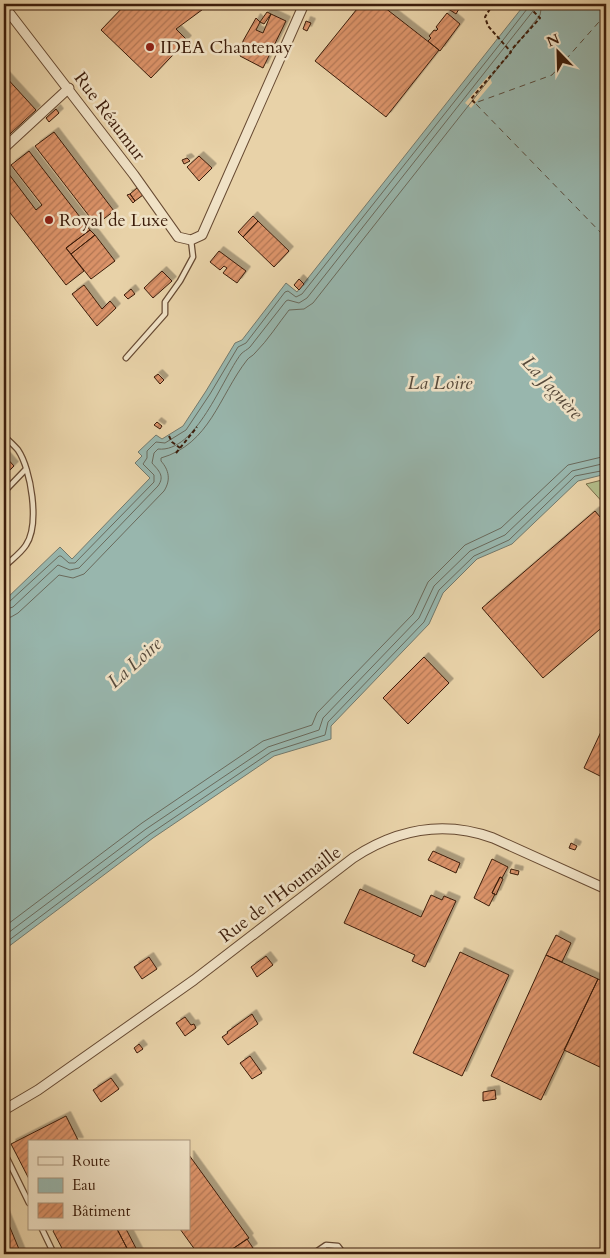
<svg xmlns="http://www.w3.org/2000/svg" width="610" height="1258" font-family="Cardo,serif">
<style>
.green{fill:#b3bd8a;stroke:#786d4a}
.water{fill:#98b6ad;stroke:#73796c}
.pier{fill:#e8d2a8}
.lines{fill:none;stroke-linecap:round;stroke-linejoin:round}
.shore{stroke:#6a6a5c;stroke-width:1}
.ferry{stroke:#584b3c;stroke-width:1;stroke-dasharray:6 5;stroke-linecap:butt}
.building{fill:url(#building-hatch);stroke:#3c1d0b;filter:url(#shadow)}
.service-casing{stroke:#674a32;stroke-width:7}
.minor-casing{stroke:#674a32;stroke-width:11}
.path{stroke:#3c1d0b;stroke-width:2;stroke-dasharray:4 2.5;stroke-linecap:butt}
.service{stroke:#f0e2c6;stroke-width:4.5}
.minor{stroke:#f0e2c6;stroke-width:9}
.poi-dot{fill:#8f2418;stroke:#f0e2c6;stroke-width:2}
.labels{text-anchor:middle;stroke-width:5;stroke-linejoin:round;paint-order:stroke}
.poi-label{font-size:18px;fill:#3c1d0b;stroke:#f0e2c6;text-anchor:start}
.street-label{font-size:18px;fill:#3c1d0b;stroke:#f0e2c6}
.water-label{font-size:19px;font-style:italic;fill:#584b3c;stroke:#f0e2c6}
</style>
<defs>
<pattern id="building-hatch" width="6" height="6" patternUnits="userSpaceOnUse" patternTransform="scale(1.25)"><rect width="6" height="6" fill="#db9369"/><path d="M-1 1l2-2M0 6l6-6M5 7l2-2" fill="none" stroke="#b37755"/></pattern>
<filter id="shadow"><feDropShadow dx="4.5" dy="-4.5" stdDeviation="0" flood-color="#0004"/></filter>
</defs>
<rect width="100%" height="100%" fill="#e8d2a8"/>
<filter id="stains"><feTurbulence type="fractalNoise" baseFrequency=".004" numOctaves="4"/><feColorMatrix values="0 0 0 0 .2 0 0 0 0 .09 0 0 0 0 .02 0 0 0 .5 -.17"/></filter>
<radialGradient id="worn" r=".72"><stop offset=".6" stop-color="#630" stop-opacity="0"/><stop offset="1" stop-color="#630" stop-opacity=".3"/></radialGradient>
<path class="green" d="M606,479V506L586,484Z"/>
<path class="water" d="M525,4H606V474L578,481L512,544L477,559L443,593L429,624L331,726V739L274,756L153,838L4,950V601L60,547L72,559L150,478L135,463L142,456L138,452L156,435L162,439L183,426L206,391L235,343L242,340L286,283L297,292Z"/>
<path class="pier" d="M489,75L492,83L471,108L465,103Z"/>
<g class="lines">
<path class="shore" d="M4,604L9,602L59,556H61L69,563H75L154,482V475L143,464L147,458V451L156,442L165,443L186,430L210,394L238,347L246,343L285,292L288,291L296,297L302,294L500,44L527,9L528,4
M4,610L13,607L58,565L70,570L79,568L158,486C165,476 159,471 152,463L154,453L158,449C196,453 222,379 241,354C244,351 247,350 250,347L286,301L288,300L299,303L307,298L522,25L533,11L535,4
M4,618L11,617L18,613L59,575L73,578L84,574L164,491C171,480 169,470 161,461V458C210,444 219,396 247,360C249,357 253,356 255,353C268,340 278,324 289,310L304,309L313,303L528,30L540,15L542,4
M4,927L142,823L263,741L312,725L317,713L413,614L428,582L465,545L501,528L568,465L606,456
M4,936L146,829L268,747L319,730L323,718L419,618L434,586L470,551L505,535L572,471L606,463
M4,944L150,834L271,752L325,735L328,722L424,622L439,590L474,556L509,540L575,476L606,470"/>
<path class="ferry" d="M606,14L552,75L475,103L606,238"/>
</g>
<path class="building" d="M126,4H210L176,29L187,40L151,78L101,30Z
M361,4H380L439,50L386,117L315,61Z
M441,4H462L456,14Z
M267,12L271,14L264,24L260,22Z
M447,13L460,24L440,51L428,41L431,38L429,36L434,30L436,31L438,29L436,27Z
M271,14L286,21L263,68L240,56L243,41L256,18L260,22L256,30L263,33Z
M306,21L311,23L307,31L303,29Z
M4,75L36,110L10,134L4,127Z
M56,109L59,113L49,122L46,118Z
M54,132L114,211L96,225L35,146Z
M29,151L90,230L66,248L84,271L66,285L4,205V171L5,169L36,210L42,205L11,165Z
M199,156L212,168L199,181L187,167Z
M187,158L190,161L184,164L182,160Z
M137,188L143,195L135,201L130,194Z
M130,194L135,201L133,203L127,195Z
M253,216L258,221L243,237L238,232Z
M258,221L289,251L274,267L243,237Z
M90,230L95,235L71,254L66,248Z
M95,235L115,261L91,279L71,254Z
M219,251L246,271L237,283L223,273L227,268L224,266L220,270L210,262Z
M162,271L172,281L153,298L144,288Z
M299,279L304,284L299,290L294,285Z
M84,285L102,309L110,301L116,308L97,326L72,294Z
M131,289L135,294L128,299L124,295Z
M158,374L164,380L160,384L154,377Z
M157,422L162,426L160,429L154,425Z
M4,455L14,466L4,476Z
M595,511L606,524V624L543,678L482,608Z
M424,657L449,683L408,724L383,698Z
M606,721V779L584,768Z
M571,843L577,846L575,850L569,848Z
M433,851L460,863L456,873L428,860Z
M492,859L508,867L502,878L500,877L492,893L495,894L489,906L474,898Z
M511,869L519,871L518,875L510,873Z
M500,877L503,879L496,895L492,893Z
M360,889L421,917L431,895L442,900L444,896L456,901L425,967L412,961L415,955L344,923Z
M556,935L571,943L562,962L546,955Z
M460,952L509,975L462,1076L413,1053Z
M546,955L598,979L541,1100L491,1076Z
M266,956L273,965L257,977L251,967Z
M149,957L157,969L142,979L134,967Z
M598,979L606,983V1067L604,1069L564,1050Z
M252,1014L258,1024L228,1045L222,1037L228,1033L227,1032Z
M185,1017L191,1025L194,1024L196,1028L185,1036L176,1023Z
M139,1044L143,1049L137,1053L134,1048Z
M250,1056L262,1073L252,1079L240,1063Z
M111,1078L119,1089L101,1102L93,1090Z
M495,1090L496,1099L483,1101V1092Z
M66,1116L79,1142H29V1179L11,1144Z
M189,1155L249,1238L225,1254H198L180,1229H189Z
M4,1213L21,1254H4Z
M55,1229H117L130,1254H65L53,1231Z
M117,1229H126L139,1254H130Z
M247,1239L253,1248L245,1254H225Z"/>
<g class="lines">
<g class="service-casing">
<path id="service" d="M126,358L165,314V302L180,281L193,257L191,240
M4,436C8,440 14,445 18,450C31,469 40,524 26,545C21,553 11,560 4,567
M4,492L26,469
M4,1152L29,1203
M42,1229L54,1254
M313,1254L326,1245L338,1246L344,1254"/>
</g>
<g class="minor-casing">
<path id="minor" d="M4,6L134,175L178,237L191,240L202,235L304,4
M4,148L69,88
M4,1110L38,1090L194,980L353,858C397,829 443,820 493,838L606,889"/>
</g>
<path class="path" d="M513,48L540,18L526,4
M475,103L471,99L511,52L488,26L485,17L493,4
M169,436L172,442L180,448
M176,453L197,427"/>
<use href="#service" class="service"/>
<use href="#minor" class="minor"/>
</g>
<g class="poi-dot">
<circle cx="150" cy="47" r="5"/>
<circle cx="49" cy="220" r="5"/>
</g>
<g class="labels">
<g class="poi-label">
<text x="160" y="53">IDEA Chantenay</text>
<text x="59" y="226">Royal de Luxe</text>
</g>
<g class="street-label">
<text transform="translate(110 116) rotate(53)" y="6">Rue Réaumur</text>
<text transform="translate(280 894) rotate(-37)" y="6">Rue de l'Houmaille</text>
</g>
<g class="water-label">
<text x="440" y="389">La Loire</text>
<text transform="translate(553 387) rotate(47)" y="7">La Jaguère</text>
<text transform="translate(134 662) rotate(-42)" y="7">La Loire</text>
</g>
</g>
<rect width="610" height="1258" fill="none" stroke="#e8d2a8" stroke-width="20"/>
<rect x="5" y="5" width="600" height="1248" fill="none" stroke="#3c1d0b" stroke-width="2.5"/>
<rect x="10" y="10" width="590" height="1238" fill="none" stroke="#3c1d0b"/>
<rect x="28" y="1140" width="162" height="90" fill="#f0e2c6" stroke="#a8937b"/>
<rect x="38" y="1157" width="25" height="8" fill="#f0e2c6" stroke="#a8937b"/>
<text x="72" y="1166" font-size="15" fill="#3c1d0b">Route</text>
<rect x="38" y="1178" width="25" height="15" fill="#98b6ad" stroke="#a8937b"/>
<text x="72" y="1190" font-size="15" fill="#3c1d0b">Eau</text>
<rect x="38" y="1203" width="25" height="15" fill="url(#building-hatch)" stroke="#a8937b"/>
<text x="72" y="1216" font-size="15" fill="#3c1d0b">Bâtiment</text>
<g transform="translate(558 52) rotate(337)" stroke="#f0e2c6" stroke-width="4" paint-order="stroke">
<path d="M0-4L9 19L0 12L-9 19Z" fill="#3c1d0b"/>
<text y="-8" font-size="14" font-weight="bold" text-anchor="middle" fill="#3c1d0b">N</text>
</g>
<rect width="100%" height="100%" filter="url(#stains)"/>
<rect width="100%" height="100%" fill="url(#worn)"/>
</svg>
